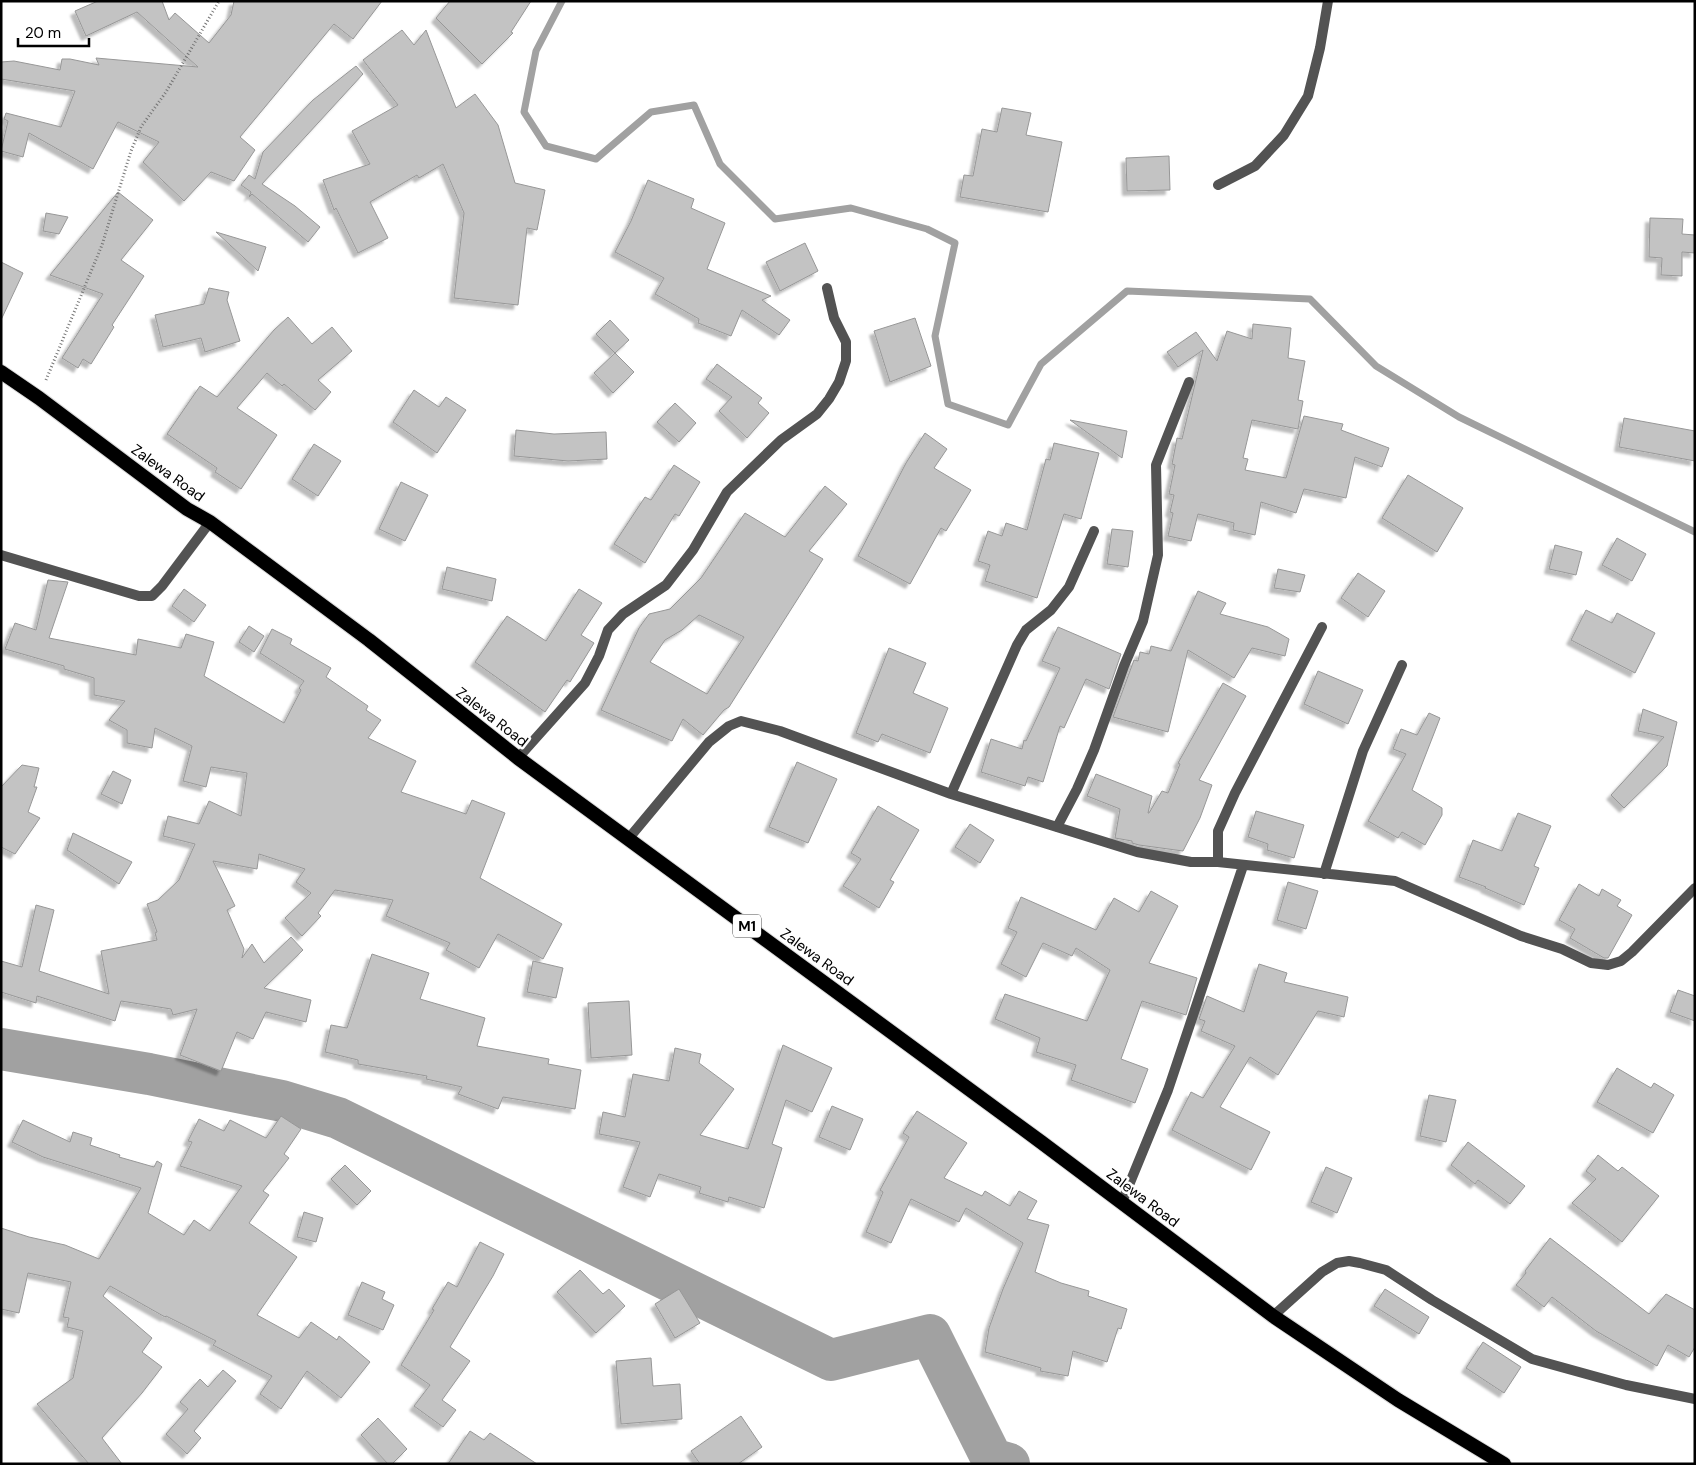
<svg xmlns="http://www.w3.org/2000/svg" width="1696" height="1465" font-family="'DM Sans',sans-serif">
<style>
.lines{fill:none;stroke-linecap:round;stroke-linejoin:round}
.stream{stroke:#a1a1a1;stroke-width:7}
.river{stroke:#a1a1a1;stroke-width:42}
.building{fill:#c3c3c3;stroke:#979797;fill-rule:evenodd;filter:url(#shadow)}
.trunk-casing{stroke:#dbdbdb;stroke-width:16}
.path{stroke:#757575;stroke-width:3;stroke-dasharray:1 2.5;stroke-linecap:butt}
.minor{stroke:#535353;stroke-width:10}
.trunk{stroke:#000;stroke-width:14}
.labels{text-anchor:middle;stroke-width:5;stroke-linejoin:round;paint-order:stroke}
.shield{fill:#fff;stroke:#4c4c4c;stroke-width:1}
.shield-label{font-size:14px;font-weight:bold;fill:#000}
.street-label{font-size:15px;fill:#000;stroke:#fff}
</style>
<defs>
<filter id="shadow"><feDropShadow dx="-4.5" dy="4.5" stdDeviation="1" flood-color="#0004"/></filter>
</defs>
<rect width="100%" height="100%" fill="#fff"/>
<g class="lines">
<path class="stream" d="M562,1L536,51L524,112L546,146L596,159L651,112L694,105L720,164L775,219L851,208L927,229L955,243L935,336L948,404L1008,425L1041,364L1127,291L1310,299L1376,366L1459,417L1695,532"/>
<path class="river" d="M1,1049L149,1074L282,1101L338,1118L831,1360L930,1335L992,1459L1009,1464"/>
</g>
<path class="building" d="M98,1H162L169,20L175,13L209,43L231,15L234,1H382L353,39L334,24L240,137L255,150L234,181L211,172L184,201L143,162L159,142L118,122L93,169L29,133L23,157L1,151L8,121L4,119L6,113L61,127L75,91L1,79V62L14,61L60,70L62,59H70L99,65L96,58L198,67L137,12L86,36L75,11Z
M450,1H531L511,32L513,33L482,64L436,18Z
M402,30L414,45L426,30L456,108L475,94L498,125L515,183L545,190L537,230L527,228L518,305L454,298L464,213L443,164L419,178L417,175L370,202L388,238L358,253L336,208L334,210L323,180L370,164L352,131L398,105L363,60Z
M356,66L363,74L262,184L295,206L320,227L308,242L252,194L249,197L251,192L241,185L249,175L255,179L263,152L313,100Z
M1002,108L1031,113L1026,135L1062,142L1048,212L960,197L964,175L973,176L982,129L997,132Z
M1169,156L1170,190L1127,191L1126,158Z
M648,180L694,199L691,208L725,223L707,269L771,296L762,300L790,320L779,335L742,310L731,336L698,323L699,319L655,294L664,278L615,252L631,221Z
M118,192L153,220L121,260L144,276L112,325L114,327L91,364L83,359L78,368L62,358L103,294L50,275Z
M46,213L68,217L59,234L43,231Z
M1650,218L1683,219L1682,234L1695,235V253L1682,252V276L1661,275L1662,258L1649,257Z
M216,232L266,247L258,271Z
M805,243L818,271L780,291L766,262Z
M1,262L23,273L1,320Z
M209,288L229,292L227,300L240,341L205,352L201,338L163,347L155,315L204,304Z
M288,317L312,344L332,327L352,351L318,380L331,392L315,410L284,384L282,386L267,373L237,408L277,435L241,489L215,472L217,468L167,434L200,386L217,397L274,330Z
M915,318L931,366L890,382L874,331Z
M610,320L629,340L615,353L596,334Z
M1253,324L1291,328L1288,358L1305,361L1298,400L1303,401L1298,429L1252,420L1243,458L1248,459L1245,470L1286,478L1304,416L1343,424L1341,430L1389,448L1382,467L1355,457L1346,498L1304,489L1296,513L1261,502L1255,535L1233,530L1234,523L1198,514L1191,541L1168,536L1173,513L1170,512L1174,495L1169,494L1175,465L1172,464L1177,438L1182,439L1203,350L1178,367L1167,352L1196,332L1217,361L1227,331L1252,339Z
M615,353L634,372L613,393L594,373Z
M717,364L762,398L758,403L769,413L747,438L719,411L732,397L706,379Z
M414,390L439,407L446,397L466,410L437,453L393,422Z
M675,403L696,423L679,442L657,422Z
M1624,418L1695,431V461L1619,447Z
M1070,420L1127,431L1122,458Z
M516,430L554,434L606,432L607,459L568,461L514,456Z
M925,433L947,449L934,468L971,490L946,531L941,528L910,584L858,556L906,463Z
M1054,443L1099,453L1081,519L1064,514L1037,598L985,581L990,565L978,561L988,531L1002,536L1006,523L1027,530L1046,459L1050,460Z
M314,444L341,461L318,496L292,479Z
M674,465L700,482L679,516L675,514L645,563L614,544L645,497L651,500Z
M1408,475L1463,508L1437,552L1382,518Z
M401,482L428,495L405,541L379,529Z
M825,486L847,504L809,551L823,559L729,707L724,710L703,735L683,719L672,741L601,710L639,628L649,614L670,609L701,578L745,513L785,537ZM699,615L744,637L707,694L650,662L665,640L682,630Z
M1112,529L1133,531L1128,567L1107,564Z
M1617,538L1646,554L1632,581L1602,565Z
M1555,545L1582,552L1576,575L1549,569Z
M447,567L496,579L492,601L442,589Z
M1278,569L1305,575L1300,592L1274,588Z
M1358,573L1385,591L1368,617L1341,598Z
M48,580L68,582L49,638L136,655L138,639L181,648L186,634L214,642L204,676L284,723L301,690L299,688L304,681L260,653L272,629L292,639L290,644L331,668L326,677L368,706L366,710L381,720L368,738L416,761L401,792L466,814L472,800L505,813L480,878L562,924L543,959L498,934L479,968L446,950L450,943L386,916L393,900L335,890L318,913L321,916L302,936L285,918L311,893L296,882L305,869L259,854L257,869L213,861L235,906L227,910L244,949L242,958L252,944L264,963L291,937L303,950L264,988L311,1000L306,1022L266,1012L253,1039L237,1032L221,1071L180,1055L197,1009L173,1015L171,1009L121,1001L115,1021L37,996L36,1003L1,992V961L22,967L36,905L54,910L39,971L109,994L101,951L157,940L155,933L157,932L147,904L158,900L179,880L195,844L163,836L168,816L199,824L209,801L241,816L247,773L211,767L206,787L183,781L192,746L155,728L152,748L127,743V730L109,720L125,701L94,695V678L64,669V666L5,649L15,623L36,630Z
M184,589L206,605L194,622L172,606Z
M579,589L602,603L581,635L594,643L570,682L567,680L545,712L475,662L507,616L546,641Z
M1198,591L1226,603L1220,614L1268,627L1289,639L1285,656L1252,648L1234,678L1188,650L1168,732L1113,717L1134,660L1138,661L1140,652L1149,654L1151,646L1171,651Z
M1586,610L1612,623L1617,613L1655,633L1635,673L1571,640Z
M249,626L264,636L254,652L239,642Z
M1058,627L1121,654L1109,689L1086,679L1064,728L1060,726L1043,782L1028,777L1025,786L981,772L991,739L1022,749L1024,740L1026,741L1060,668L1042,661Z
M889,648L926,663L913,693L948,708L930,753L882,734L878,742L856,733Z
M1318,671L1363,690L1348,724L1304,704Z
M1223,683L1246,696L1199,780L1212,785L1200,818L1183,851L1139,845L1132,843V841L1115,838L1120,809L1087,796L1096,774L1152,796L1148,813H1149L1162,791L1168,793L1180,764L1178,763Z
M1643,709L1677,722L1667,766L1624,808L1611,795L1664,737L1638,731Z
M1429,713L1440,718L1412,790L1442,808V815L1425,845L1402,832L1398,838L1368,821L1406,754L1393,749L1401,729L1417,735Z
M797,762L837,779L808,843L769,827Z
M22,765L39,768L34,787H37L28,812L40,818L15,854L1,847V787Z
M113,771L131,780L122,804L101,794Z
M878,806L919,830L890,880L894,882L879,908L843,886L861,859L851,853Z
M1256,811L1304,825L1294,858L1267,850L1268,844L1248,837Z
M1518,813L1551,826L1534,866L1539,868L1524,905L1485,888L1486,887L1459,877L1473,840L1502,851Z
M970,824L994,840L980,863L955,847Z
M73,833L132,862L119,884L67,850Z
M1288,882L1318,891L1306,929L1277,920Z
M1579,884L1599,896L1602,889L1621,900L1617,906L1632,915L1608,958H1604L1570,938L1575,929L1559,920Z
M1151,891L1178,906L1149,963L1197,978L1186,1015L1142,1001L1121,1059L1148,1069L1135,1103L1071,1080L1076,1065L1036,1052L1040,1038L995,1019L1005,994L1087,1021L1110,970L1076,948L1072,956L1043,943L1026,977L1001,964L1017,932L1008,928L1021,897L1096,930L1114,898L1139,912Z
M372,954L429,973L420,999L485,1018L477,1046L549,1059L548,1064L581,1070L575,1109L503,1097L498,1109L458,1094L462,1087L426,1079L427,1076L358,1064V1060L325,1052L331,1025L347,1028Z
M533,961L563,968L556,998L527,992Z
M1259,964L1287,973L1284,982L1348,997L1344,1017L1318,1011L1278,1075L1250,1057L1220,1107L1270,1132L1251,1170L1172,1130L1191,1092L1203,1098L1235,1046L1201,1031L1205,1021L1199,1019L1207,996L1244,1012Z
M1678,990L1695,996V1021L1670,1012Z
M629,1001L632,1055L591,1058L588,1003Z
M783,1045L832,1068L812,1112L786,1100L772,1144L782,1148L764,1208L729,1197L728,1202L699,1193L701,1187L659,1174L650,1197L623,1187L640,1142L599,1134L603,1112L625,1117L633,1074L669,1081L675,1048L701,1054L699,1063L734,1089L700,1135L748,1149Z
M1617,1068L1651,1088L1654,1083L1674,1095L1653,1133L1597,1102Z
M1429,1095L1456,1100L1446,1142L1420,1136Z
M832,1106L863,1119L850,1150L819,1137Z
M917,1111L967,1143L944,1178L982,1196L985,1191L1010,1206L1019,1191L1037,1201L1027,1219L1049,1225L1035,1272L1061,1283L1089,1291L1088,1296L1127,1309L1121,1329L1118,1328L1107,1362L1073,1351L1068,1376L1040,1371L1041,1368L985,1352L989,1328L1003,1289L1023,1243L966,1208L959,1222L911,1199L891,1243L866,1232L883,1192L880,1190L909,1137L903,1133Z
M281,1116L301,1129L284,1154L289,1158L263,1191L269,1195L249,1223L297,1257L257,1315L299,1338L311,1322L337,1340L339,1336L370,1362L341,1398L307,1371L281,1409L260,1394L272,1376L213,1345L216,1341L166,1316L165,1317L110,1286L103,1296L152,1338L142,1352L162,1367L142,1393L102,1438L122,1464H89L37,1404L73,1378L83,1331L67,1327L69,1318L63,1317L71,1282L28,1273L19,1313L1,1309V1228L29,1237L65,1245L99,1259L141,1188L43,1157L12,1142L23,1120L70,1142L73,1132L92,1138L90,1145L120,1155L119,1157L154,1167L157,1161L162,1164L148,1213L184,1235L194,1220L210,1231L242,1186L180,1166L192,1142L188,1141L199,1119L224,1131L230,1120L266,1138Z
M1468,1142L1525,1186L1510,1204L1478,1180L1475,1184L1451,1165Z
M1598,1155L1618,1171L1622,1167L1659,1196L1622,1242L1572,1203L1596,1179L1586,1171Z
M345,1165L371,1191L357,1205L331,1179Z
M1326,1167L1352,1178L1337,1213L1311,1202Z
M304,1212L323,1218L316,1242L297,1237Z
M1550,1238L1649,1314L1666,1294L1695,1310V1347L1689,1357L1668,1345L1657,1366L1596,1331L1552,1297L1544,1307L1516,1285L1526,1273L1525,1271Z
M480,1242L504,1254L493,1276L450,1347L470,1361L442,1400L456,1410L443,1427L414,1406L430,1385L401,1365L434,1310L432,1309L448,1282L457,1287Z
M580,1270L603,1294L609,1289L625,1306L596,1333L557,1292Z
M362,1282L385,1292L382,1299L394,1305L383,1330L348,1315Z
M679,1289L700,1323L675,1338L655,1304Z
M1385,1289L1429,1317L1419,1334L1374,1306Z
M1483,1342L1521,1367L1504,1393L1466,1368Z
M651,1358L653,1386L680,1384L682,1419L621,1424L616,1361Z
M223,1370L236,1381L194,1431L201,1438L187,1454L166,1434L188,1409L180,1402L200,1379L208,1387Z
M741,1416L762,1447L738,1464H700L691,1451Z
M378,1418L407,1449L392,1464H388L361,1435Z
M470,1431L484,1440L490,1433L537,1464H448Z"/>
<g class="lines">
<g class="trunk-casing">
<path id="trunk" d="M1,372L39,398L187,509L210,522L369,640L518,758L1041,1142L1273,1316L1398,1400L1504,1464"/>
</g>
<path class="path" d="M46,380L102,245L131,151L141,127L166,92L219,1"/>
<path class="minor" d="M1218,185L1255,166L1284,135L1308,96L1320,48L1328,1
M1,555L139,596H152L162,586L210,522
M518,758L585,683L599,656L608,630L623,614L666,585L693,550L727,492L781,440L817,414L829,399L839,382L846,361V342L834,318L827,288
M951,794L1017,645L1026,630L1051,610L1069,587L1094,531
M1057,827L1077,789L1094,750L1124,666L1143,621L1158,555L1156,465L1189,382
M629,838L709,742L729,726L741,721L780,731L951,794L1137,852L1191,862H1218L1395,881L1521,936L1562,949L1591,963L1608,965L1621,961L1632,952L1695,888
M1218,862V831L1235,793L1322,627
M1324,874L1363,751L1402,665
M1122,1202L1168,1090L1243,866
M1273,1316L1322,1272L1337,1263L1349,1261L1360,1263L1386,1270L1432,1300L1532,1359L1626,1385L1695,1399"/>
<use href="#trunk" class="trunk"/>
</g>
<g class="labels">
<rect class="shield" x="733" y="914.5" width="28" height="23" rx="4"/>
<g class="shield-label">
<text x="747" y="931">M1</text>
</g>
<g class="street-label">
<text transform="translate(168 473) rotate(36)" y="5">Zalewa Road</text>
<text transform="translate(492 717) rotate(38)" y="5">Zalewa Road</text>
<text transform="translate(817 957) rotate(36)" y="5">Zalewa Road</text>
<text transform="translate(1143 1198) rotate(37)" y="5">Zalewa Road</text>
</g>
</g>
<rect width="1696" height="1465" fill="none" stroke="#000000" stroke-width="5"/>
<path d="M18 38v8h71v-8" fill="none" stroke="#000000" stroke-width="2.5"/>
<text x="25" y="38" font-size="15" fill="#000000" stroke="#ffffff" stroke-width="4" paint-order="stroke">20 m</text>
</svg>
